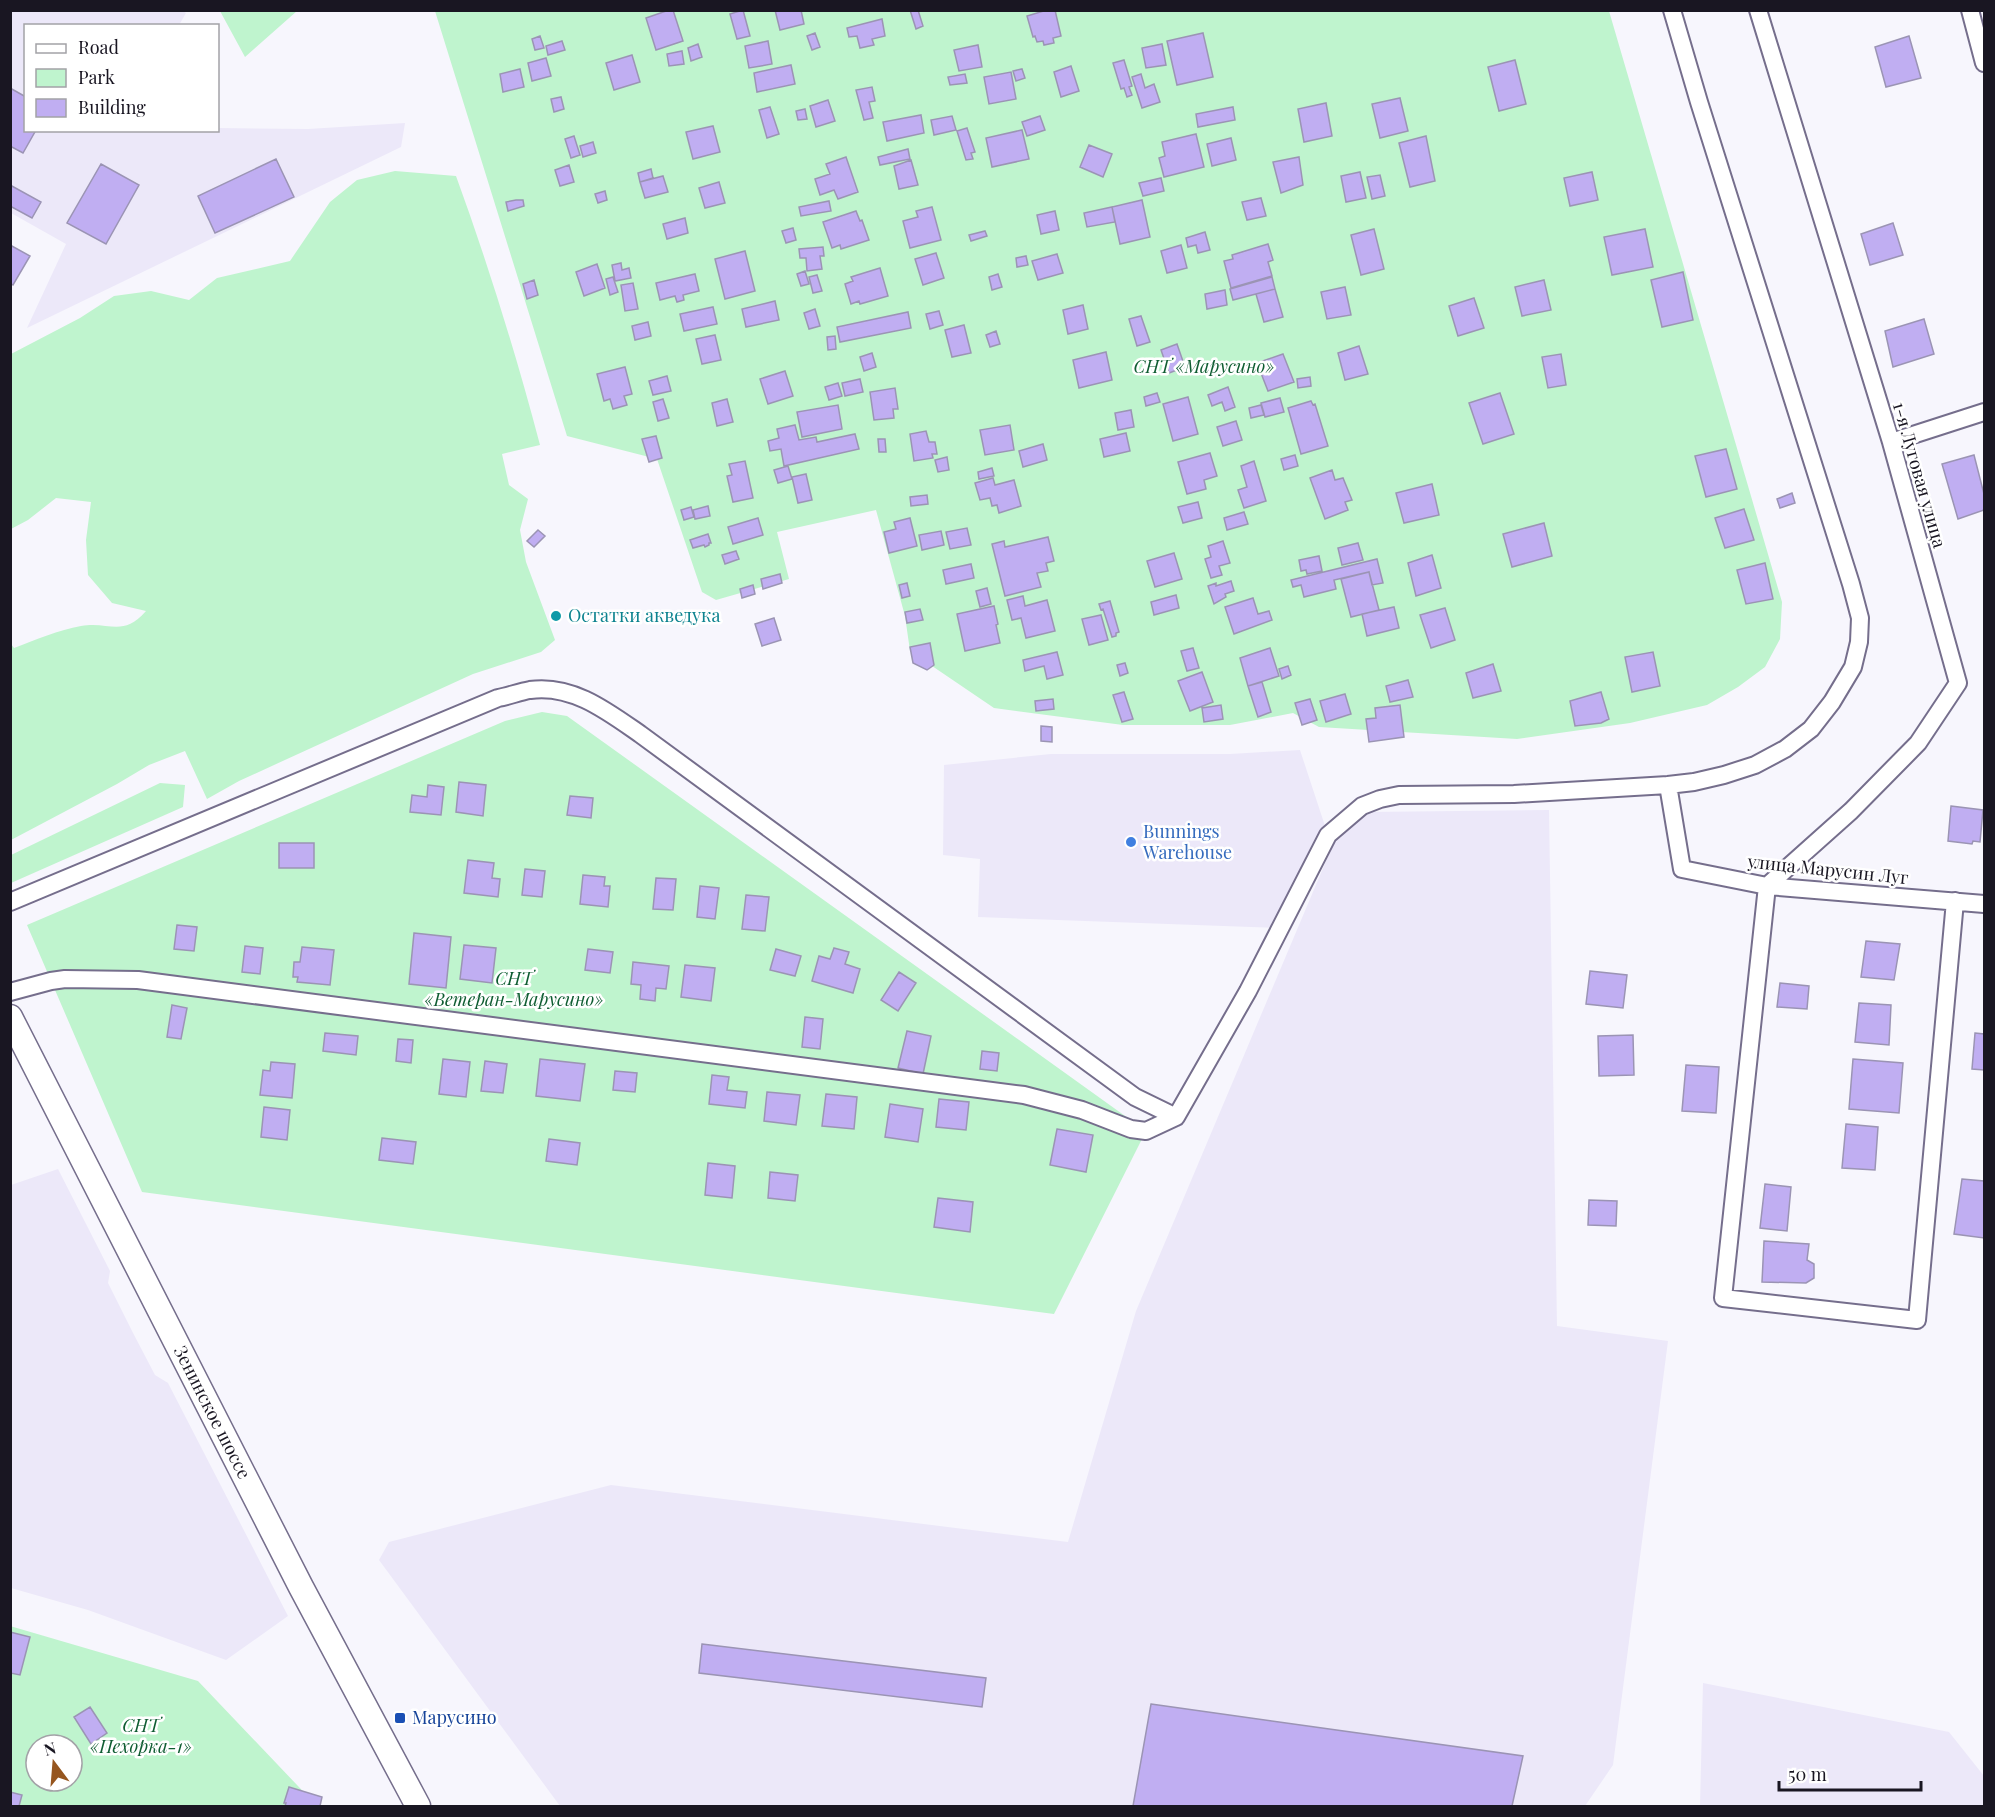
<svg xmlns="http://www.w3.org/2000/svg" width="1995" height="1817" font-family="'Playfair Display',serif">
<style>
.built{fill:#ece8f9}
.green{fill:#bff4ce;fill-rule:evenodd}
.building{fill:#c0aef2;stroke:#9b94b4;stroke-width:1.5}
.lines{fill:none;stroke-linecap:round;stroke-linejoin:round}
.street-casing{stroke:#756e8c;stroke-width:20}
.secondary-casing{stroke:#756e8c;stroke-width:27}
.street{stroke:#fff;stroke-width:16}
.secondary{stroke:#fff;stroke-width:24}
.culture-dot{fill:#0f9aa8;stroke:#fff;stroke-width:2}
.shop-dot{fill:#3f7fe0;stroke:#fff;stroke-width:2}
.transit-dot{fill:#1a4fb4;stroke:#fff;stroke-width:2}
.labels{text-anchor:middle;stroke-width:5;stroke-linejoin:round;paint-order:stroke}
.park-label{font-size:18px;font-style:italic;fill:#0f5d32;stroke:#fff}
.street-label{font-size:18px;fill:#191622;stroke:#fff}
.culture-label{font-size:18px;fill:#0d838f;stroke:#fff;text-anchor:start}
.shop-label{font-size:18px;fill:#366cbe;stroke:#fff;text-anchor:start}
.transit-label{font-size:18px;fill:#164399;stroke:#fff;text-anchor:start}
</style>
<rect width="100%" height="100%" fill="#f7f6fd"/>
<path class="built" d="M181,10L186,13L179,25L26,26V130H218V128L308,129L405,123L401,147L27,328L66,244L11,213V11Z
M1300,750L1326,829L1276,928L978,917L980,859L943,855L944,765L1051,754H1230Z
M1549,810L1557,1326L1668,1341L1613,1765L1585,1806H560L379,1560L389,1542L611,1485L1068,1542L1136,1311L1337,835L1367,812Z
M58,1169L110,1271L108,1283L132,1331L155,1375L168,1383L288,1616L226,1660L88,1610L11,1588V1185Z
M1703,1683L1949,1732L1984,1776V1806H1700Z"/>
<path class="green" d="M220,11L297,10V11L245,57Z
M435,11H1609L1782,602L1780,639L1765,667L1738,687L1707,705L1630,723L1517,739L1319,727L1293,713L1230,725H1123L994,708L910,651L905,616L876,510L777,532L789,579L716,600L702,592L657,459L567,436Z
M395,171L456,176C488,264 516,354 540,445L502,454L509,485L528,499L520,530L526,562L555,640L541,652L473,674L239,781L207,799L185,751L149,765L117,784L11,840V644L14,648C35,640 59,630 81,626C110,621 122,638 146,611L112,603L88,575L86,540L91,502L56,498L28,520L11,529V354L80,318L114,296L151,291L189,300L217,278L290,261L330,202L357,180Z
M542,712L567,716L1146,1131L1054,1314L142,1192L27,925L505,721Z
M160,783L185,785L183,807L11,883V855Z
M10,1626L198,1681L317,1806H11ZM36,1745H72V1781H36Z"/>
<path class="building" d="M669,10H673L683,41L656,50L646,18Z
M743,10L750,36L737,39L730,14Z
M775,10H801L804,24L780,30Z
M910,10H918L923,26L916,29Z
M1047,10H1055L1061,36L1053,38L1054,43L1044,45L1043,41L1037,42L1035,36L1033,37L1027,16Z
M882,19L885,36L872,39L874,45L860,48L857,36L849,37L847,28Z
M815,33L820,47L812,50L807,36Z
M1203,33L1213,77L1177,85L1167,41Z
M540,36L544,48L535,50L532,39Z
M1909,36L1921,78L1886,87L1875,47Z
M562,41L565,50L548,55L546,46Z
M768,41L772,64L749,68L745,46Z
M698,44L702,57L691,61L688,48Z
M1162,44L1166,65L1146,68L1142,48Z
M978,45L982,67L959,71L954,50Z
M682,51L684,64L669,66L667,54Z
M632,55L640,82L614,90L606,63Z
M546,58L551,76L532,81L528,63Z
M1124,60L1132,86L1129,87L1132,95L1127,97L1124,88L1121,89L1113,63Z
M1515,60L1526,104L1499,111L1488,67Z
M791,65L795,84L757,92L754,73Z
M1071,66L1079,91L1061,97L1054,72Z
M520,69L524,87L503,92L500,74Z
M1022,69L1025,78L1016,81L1013,71Z
M1011,72L1016,99L989,104L984,77Z
M965,74L967,83L950,85L948,77Z
M1141,74L1145,88L1154,84L1160,102L1142,108L1132,77Z
M872,87L875,101L869,102L873,118L864,120L856,90Z
M10,88L26,97V130H36L23,153L10,146Z
M561,97L564,109L554,112L551,99Z
M1400,98L1408,131L1380,138L1372,104Z
M828,100L835,121L816,127L810,106Z
M1326,103L1332,136L1304,142L1298,109Z
M770,107L779,134L767,138L759,110Z
M1233,107L1235,120L1198,127L1196,114Z
M805,109L807,119L798,120L796,111Z
M921,115L924,133L887,141L883,122Z
M952,116L956,130L934,135L931,120Z
M1040,116L1045,130L1027,136L1022,122Z
M713,126L720,152L693,159L686,132Z
M967,128L975,152L971,153L973,159L966,160L957,131Z
M1022,130L1029,159L992,167L986,138Z
M1196,134L1204,167L1164,177L1159,158L1165,156L1162,142Z
M574,136L580,155L571,158L565,139Z
M1426,136L1435,181L1410,187L1399,143Z
M1231,138L1236,160L1212,166L1207,144Z
M593,142L596,153L583,157L580,146Z
M1089,145L1112,154L1103,177L1080,167Z
M908,149L910,159L880,165L878,157Z
M846,157L858,192L838,199L834,190L820,195L815,179L830,174L826,164Z
M1299,157L1303,185L1281,193L1273,162Z
M276,159L294,197L215,233L198,196Z
M911,160L918,185L899,189L894,166Z
M101,164L139,185L106,244L67,223Z
M569,165L574,182L560,186L555,170Z
M651,169L653,178L640,182L638,173Z
M1360,172L1366,198L1346,202L1341,176Z
M1592,172L1598,200L1570,206L1564,178Z
M1380,175L1385,196L1372,199L1367,177Z
M663,176L668,192L645,198L640,182Z
M1161,178L1164,191L1143,196L1139,183Z
M719,182L725,203L705,208L699,188Z
M10,185L41,202L32,218L10,206Z
M605,191L607,200L598,203L595,194Z
M1261,198L1266,216L1247,220L1242,202Z
M516,200H523L524,206L508,211L506,202Z
M1142,200L1150,237L1120,244L1112,207Z
M829,201L831,211L801,216L799,207Z
M932,207L941,240L910,248L903,221L918,217L916,211Z
M1112,207L1115,222L1087,227L1084,213Z
M856,211L860,221L862,220L869,240L841,249L840,245L832,248L823,222Z
M1055,211L1059,230L1041,234L1037,215Z
M685,218L688,233L667,239L663,224Z
M1893,223L1903,255L1870,265L1861,234Z
M793,228L796,240L786,243L782,231Z
M1374,229L1384,269L1361,275L1351,235Z
M1645,229L1653,267L1612,275L1604,237Z
M985,231L987,236L971,241L969,235Z
M1205,232L1210,250L1198,253L1196,245L1188,247L1186,238Z
M1268,244L1273,260L1268,262L1272,276L1231,288L1224,261L1233,259L1232,255Z
M10,245L30,256L13,285L10,283Z
M1181,245L1187,268L1167,273L1161,251Z
M823,247L824,256H820L822,269L807,271L806,258H800L799,249Z
M745,251L755,291L725,299L715,259Z
M936,253L944,278L923,285L915,259Z
M1057,254L1063,273L1038,280L1032,261Z
M1026,256L1028,265L1017,267L1016,258Z
M621,263L622,270L629,268L631,278L615,281L612,265Z
M597,264L605,288L584,296L576,272Z
M880,268L888,296L860,304L859,301L851,304L845,284L853,281L851,277Z
M805,271L809,284L801,286L797,274Z
M1683,272L1693,320L1662,327L1651,280Z
M695,274L699,291L683,295L684,300L677,302L675,296L660,300L656,283Z
M998,274L1002,287L992,290L989,277Z
M817,275L822,291L813,293L809,277Z
M613,277L618,292L610,295L606,279Z
M1272,277L1275,289L1233,300L1230,289Z
M534,280L538,295L527,299L523,284Z
M1544,280L1551,310L1522,316L1515,287Z
M633,283L638,309L625,311L621,285Z
M1345,287L1351,315L1327,319L1321,292Z
M1275,289L1283,317L1264,322L1256,294Z
M1225,290L1227,305L1207,309L1205,294Z
M1474,298L1484,328L1458,336L1449,306Z
M775,301L779,320L746,327L742,309Z
M1083,305L1088,329L1068,334L1063,310Z
M713,307L717,324L684,331L680,314Z
M815,309L820,326L809,329L804,313Z
M939,311L943,325L930,329L926,314Z
M908,312L911,328L840,342L837,327Z
M1141,316L1150,342L1137,346L1129,319Z
M1924,319L1934,354L1893,367L1885,331Z
M648,322L651,336L635,340L632,326Z
M964,325L971,353L952,357L945,330Z
M996,331L1000,344L990,347L986,335Z
M715,335L721,360L702,364L696,339Z
M835,336L836,349L828,350L827,337Z
M1177,344L1185,367L1169,373L1161,350Z
M1359,346L1368,374L1345,380L1338,353Z
M1106,352L1112,380L1079,388L1073,360Z
M872,353L876,367L864,371L860,357Z
M1283,354L1294,382L1268,391L1257,363Z
M1561,354L1566,385L1548,388L1542,357Z
M625,367L632,394L624,396L627,405L613,409L610,399L604,401L597,374Z
M785,371L793,396L768,404L760,379Z
M667,376L671,391L653,395L649,381Z
M1310,377L1311,386L1298,388L1297,379Z
M860,379L863,392L845,396L842,383Z
M838,383L842,396L829,400L825,387Z
M1228,387L1235,407L1225,411L1222,402L1212,406L1208,395Z
M895,388L898,409H893L894,418L874,420L870,392Z
M1157,393L1160,402L1146,406L1144,397Z
M1500,393L1514,434L1483,444L1469,403Z
M1188,397L1198,434L1173,441L1163,404Z
M1280,398L1284,412L1265,417L1261,403Z
M663,399L669,418L658,421L653,402Z
M727,399L733,422L717,426L712,403Z
M1311,401L1313,405L1315,404L1328,446L1301,454L1288,408Z
M838,405L842,429L802,437L797,412Z
M1261,405L1264,415L1251,418L1249,408Z
M1131,410L1134,427L1118,430L1115,413Z
M1236,421L1242,440L1223,446L1217,427Z
M795,425L799,440L816,437L817,442L855,434L859,449L784,466L781,449L770,451L768,441L779,438L777,429Z
M1010,425L1014,450L985,455L980,430Z
M926,431L929,442H935L937,454H932L933,458L914,461L910,434Z
M1126,433L1130,451L1104,457L1100,439Z
M656,436L662,458L649,462L642,439Z
M878,439H885L886,452H879Z
M1043,444L1047,460L1023,467L1019,451Z
M1726,449L1737,489L1706,497L1695,456Z
M1210,453L1217,476L1204,480L1206,489L1187,494L1178,462Z
M1295,455L1298,466L1284,470L1281,459Z
M1974,455L1984,494V510L1958,519L1942,464Z
M947,457L949,470L938,472L935,460Z
M745,461L753,498L733,502L727,476L732,475L729,464Z
M1254,461L1266,501L1244,508L1238,490L1247,487L1241,466Z
M788,466L792,479L778,483L774,470Z
M992,468L994,476L979,479L978,472Z
M1332,470L1335,480L1343,478L1352,500L1345,502L1348,510L1325,519L1310,478Z
M806,474L812,500L798,503L792,477Z
M993,478L995,485L1014,480L1021,506L999,513L997,505L992,506L990,498L980,500L975,483Z
M1432,484L1439,515L1404,523L1396,493Z
M1792,493L1795,503L1780,508L1777,499Z
M927,495L928,504L911,506L910,497Z
M1198,502L1202,518L1183,523L1178,507Z
M708,506L710,516L695,519L693,510Z
M691,507L694,517L684,520L681,510Z
M1744,509L1754,540L1725,548L1715,518Z
M1244,512L1248,524L1227,530L1224,518Z
M758,518L763,535L733,544L728,527Z
M910,518L917,546L889,553L884,532L896,529L894,522Z
M1544,523L1552,556L1512,567L1503,534Z
M967,528L971,545L950,549L946,532Z
M538,530L545,536L534,547L527,541Z
M941,531L944,545L922,550L919,535Z
M708,534L711,543H709V545L705,547L704,545L693,548L690,540Z
M1048,537L1054,561L1046,563L1048,571L1037,573L1041,587L1005,596L992,544L1004,541L1005,547Z
M1223,541L1230,563L1219,566L1222,575L1211,578L1205,559L1211,557L1208,546Z
M1358,543L1363,560L1342,565L1338,548Z
M736,551L739,559L725,564L722,555Z
M1174,553L1182,579L1155,587L1147,561Z
M1432,555L1441,588L1416,596L1408,563Z
M1319,556L1322,571L1307,574L1306,570L1301,571L1299,560Z
M1377,559L1383,583L1372,585L1369,572L1334,580L1336,589L1304,597L1301,585L1293,587L1291,580Z
M1765,563L1773,599L1746,604L1737,570Z
M971,564L974,578L946,584L943,570Z
M1369,572L1379,610L1351,617L1341,579Z
M780,574L782,583L763,589L761,579Z
M1231,581L1234,591L1225,594L1226,597L1214,604L1208,586L1216,583V586Z
M907,583L910,596L902,598L899,585Z
M753,585L755,594L742,598L740,589Z
M987,588L991,604L980,607L976,591Z
M1176,595L1179,608L1154,615L1151,602Z
M1023,596L1025,606L1047,600L1055,631L1026,638L1021,618L1012,620L1007,600Z
M1253,598L1258,614L1269,611L1272,620L1234,634L1225,607Z
M1110,601L1119,632L1116,633V636L1112,637L1103,609L1101,610L1099,604Z
M994,606L998,624L996,625L1000,643L965,651L957,614Z
M1394,607L1399,628L1367,636L1362,614Z
M1445,608L1455,640L1431,648L1420,615Z
M920,609L923,620L907,623L905,612Z
M1101,615L1108,640L1089,645L1082,619Z
M774,618L781,640L762,646L755,624Z
M930,643L934,665L927,670L913,663L910,647Z
M1193,648L1199,668L1187,671L1181,651Z
M1270,648L1279,676L1248,686L1240,658Z
M1057,652L1063,675L1047,679L1044,666L1025,671L1023,660Z
M1653,652L1660,686L1632,692L1625,657Z
M1125,663L1128,673L1120,676L1117,665Z
M1493,664L1501,691L1473,698L1466,673Z
M1288,666L1291,675L1282,679L1279,669Z
M1202,672L1213,702L1190,711L1178,681Z
M1408,680L1413,697L1390,702L1386,686Z
M1262,682L1271,712L1258,717L1248,686Z
M1124,692L1133,719L1122,722L1113,695Z
M1601,692L1609,719L1601,723L1575,726L1570,701Z
M1345,694L1351,714L1326,722L1320,701Z
M1053,699L1054,709L1036,711L1035,701Z
M1310,699L1317,720L1302,725L1295,703Z
M1221,705L1223,719L1204,722L1202,708Z
M1400,705L1404,737L1369,742L1366,719L1376,718L1375,708Z
M1041,726L1052,727V742L1041,741Z
M459,782L486,785L483,816L456,812Z
M428,785L444,787L441,815L410,812L412,795L427,797Z
M570,796L593,798L591,818L567,815Z
M1951,806L1983,810L1980,842L1973,841L1972,844L1948,841Z
M279,843H314V868H279Z
M468,860L494,863L492,878L500,879L498,897L464,893Z
M525,869L545,871L542,897L522,895Z
M583,875L605,877L604,886H610L608,907L580,904Z
M656,878L676,879L673,910L653,909Z
M700,886L719,888L715,919L697,917Z
M746,895L769,897L765,931L742,929Z
M177,925L197,927L194,951L174,949Z
M414,933L451,937L446,988L409,984Z
M1866,941L1900,944L1894,980L1861,977Z
M464,945L496,948L492,983L460,979Z
M245,946L263,948L260,974L242,972Z
M302,947L334,950L330,985L297,982L298,977H293L294,962H300Z
M834,948L849,952L845,964L860,969L853,993L812,981L819,956L830,959Z
M588,949L613,952L610,973L585,970Z
M776,949L801,956L795,976L770,970Z
M633,962L669,966L666,989L656,988L655,1001L640,999L641,985L631,984Z
M685,965L715,968L711,1001L681,997Z
M1590,971L1627,975L1623,1008L1586,1004Z
M899,972L916,983L898,1011L881,1000Z
M1780,983L1809,986L1807,1009L1777,1007Z
M1859,1003L1891,1005L1889,1045L1855,1042Z
M172,1005L187,1008L181,1039L167,1037Z
M805,1017L823,1019L820,1049L802,1047Z
M907,1031L931,1036L923,1074L898,1068Z
M325,1033L358,1036L356,1055L323,1051Z
M1975,1033L1984,1034V1070L1972,1069Z
M1633,1035L1634,1075L1599,1076L1598,1036Z
M398,1039L413,1040L411,1063L396,1061Z
M982,1051L999,1053L997,1071L980,1069Z
M443,1059L470,1062L466,1097L439,1094Z
M540,1059L585,1064L580,1101L536,1096Z
M1853,1059L1903,1063L1899,1113L1849,1109Z
M485,1061L507,1064L503,1093L481,1091Z
M271,1062L295,1064L292,1098L260,1095L263,1070L270,1071Z
M1686,1065L1719,1067L1716,1113L1682,1111Z
M615,1071L637,1073L635,1092L613,1090Z
M712,1075L729,1077L727,1090L747,1092L745,1108L709,1104Z
M767,1092L800,1095L796,1125L764,1121Z
M826,1094L857,1097L854,1129L822,1126Z
M939,1099L969,1102L966,1130L936,1127Z
M890,1104L923,1109L918,1142L885,1137Z
M264,1107L290,1110L287,1140L261,1137Z
M1846,1124L1878,1127L1875,1170L1842,1168Z
M1057,1129L1093,1135L1086,1172L1050,1165Z
M382,1138L416,1142L413,1164L379,1160Z
M549,1139L580,1143L577,1165L546,1161Z
M708,1163L735,1166L732,1198L705,1195Z
M770,1172L798,1175L795,1201L768,1198Z
M1962,1179L1984,1181V1238L1954,1234Z
M1765,1184L1791,1187L1787,1231L1760,1228Z
M938,1198L973,1202L970,1232L934,1227Z
M1589,1200L1617,1201L1616,1226L1588,1225Z
M1764,1241L1809,1244L1807,1260L1814,1264V1278L1806,1283L1762,1282Z
M10,1632L30,1637L20,1675L10,1673Z
M702,1644L986,1678L982,1707L699,1673Z
M1151,1704L1523,1756L1512,1806H1133Z
M90,1707L107,1733L91,1744L74,1717Z
M289,1787L322,1797L320,1806H285L286,1803H284Z
M10,1792L22,1795L19,1806H10Z"/>
<g class="lines">
<g class="street-casing">
<path id="street" d="M1758,10L1891,442L1958,683L1918,743L1851,811L1767,886L1723,1298L1917,1320L1955,901
M1970,10L1984,63
M1891,442L1984,412
M1668,785L1682,869L1767,886L1984,904
M10,902L498,698C509,696 519,692 530,690C572,684 607,711 640,734L1135,1097L1176,1117
M10,992L51,981L65,979L138,980L1024,1095L1082,1110L1131,1129L1146,1131L1176,1117L1248,991L1328,835L1362,806L1380,799L1399,795L1514,794L1668,785L1694,782L1724,775L1755,765L1785,749L1811,729L1832,702L1853,667L1859,642L1860,618L1851,584L1699,102L1672,10"/>
</g>
<g class="secondary-casing">
<g id="secondary">
<path id="s1" d="M10,1017L301,1587L418,1806"/>
</g>
</g>
<use href="#street" class="street"/>
<use href="#secondary" class="secondary"/>
</g>
<circle class="culture-dot" cx="556" cy="616" r="6"/>
<circle class="shop-dot" cx="1131" cy="842" r="6"/>
<rect class="transit-dot" x="394" y="1712" width="12" height="12" rx="3"/>
<g class="labels">
<g class="park-label">
<text x="1204" y="373">СНТ «Марусино»</text>
<text x="514" y="985">СНТ<tspan x="514" dy="21">«Ветеран-Марусино»</tspan></text>
<text x="141" y="1732">СНТ<tspan x="141" dy="21">«Пехорка-1»</tspan></text>
</g>
<g class="street-label">
<text transform="translate(1919 475) rotate(74)" y="6">1-я Луговая улица</text>
<text transform="translate(1828 870) rotate(6)" y="6">улица Марусин Луг</text>
<text dy="6" stroke="none"><textPath href="#s1" startOffset="444">Зенинское шоссе</textPath></text>
</g>
<g class="culture-label">
<text x="568" y="622">Остатки акведука</text>
</g>
<g class="shop-label">
<text x="1143" y="838">Bunnings<tspan x="1143" dy="21">Warehouse</tspan></text>
</g>
<g class="transit-label">
<text x="412" y="1724">Марусино</text>
</g>
</g>
<rect width="1995" height="1817" fill="none" stroke="#191622" stroke-width="24"/>
<rect x="24" y="24" width="195" height="108" fill="#ffffff" stroke="#a3a2a7" stroke-width="1.5"/>
<rect x="36" y="44" width="30" height="9" fill="#ffffff" stroke="#a3a2a7" stroke-width="1.5"/>
<text x="78" y="54" font-size="18" fill="#191622">Road</text>
<rect x="36" y="69" width="30" height="18" fill="#bff4ce" stroke="#a3a2a7" stroke-width="1.5"/>
<text x="78" y="84" font-size="18" fill="#191622">Park</text>
<rect x="36" y="99" width="30" height="18" fill="#c0aef2" stroke="#a3a2a7" stroke-width="1.5"/>
<text x="78" y="114" font-size="18" fill="#191622">Building</text>
<g transform="translate(54 1763) rotate(344)"><circle r="28" fill="#ffffff" stroke="#a3a2a7" stroke-width="1.5"/>
<path d="M0-4.5L10 22L0 15L-10 22Z" fill="#96561f"/>
<text y="-9" font-size="16" font-weight="bold" text-anchor="middle" fill="#191622">N</text>
</g>
<path d="M1779 1781v9h142v-9" fill="none" stroke="#191622" stroke-width="3"/>
<text x="1788" y="1781" font-size="18" fill="#191622" stroke="#ffffff" stroke-width="4.5" paint-order="stroke">50 m</text>
</svg>
